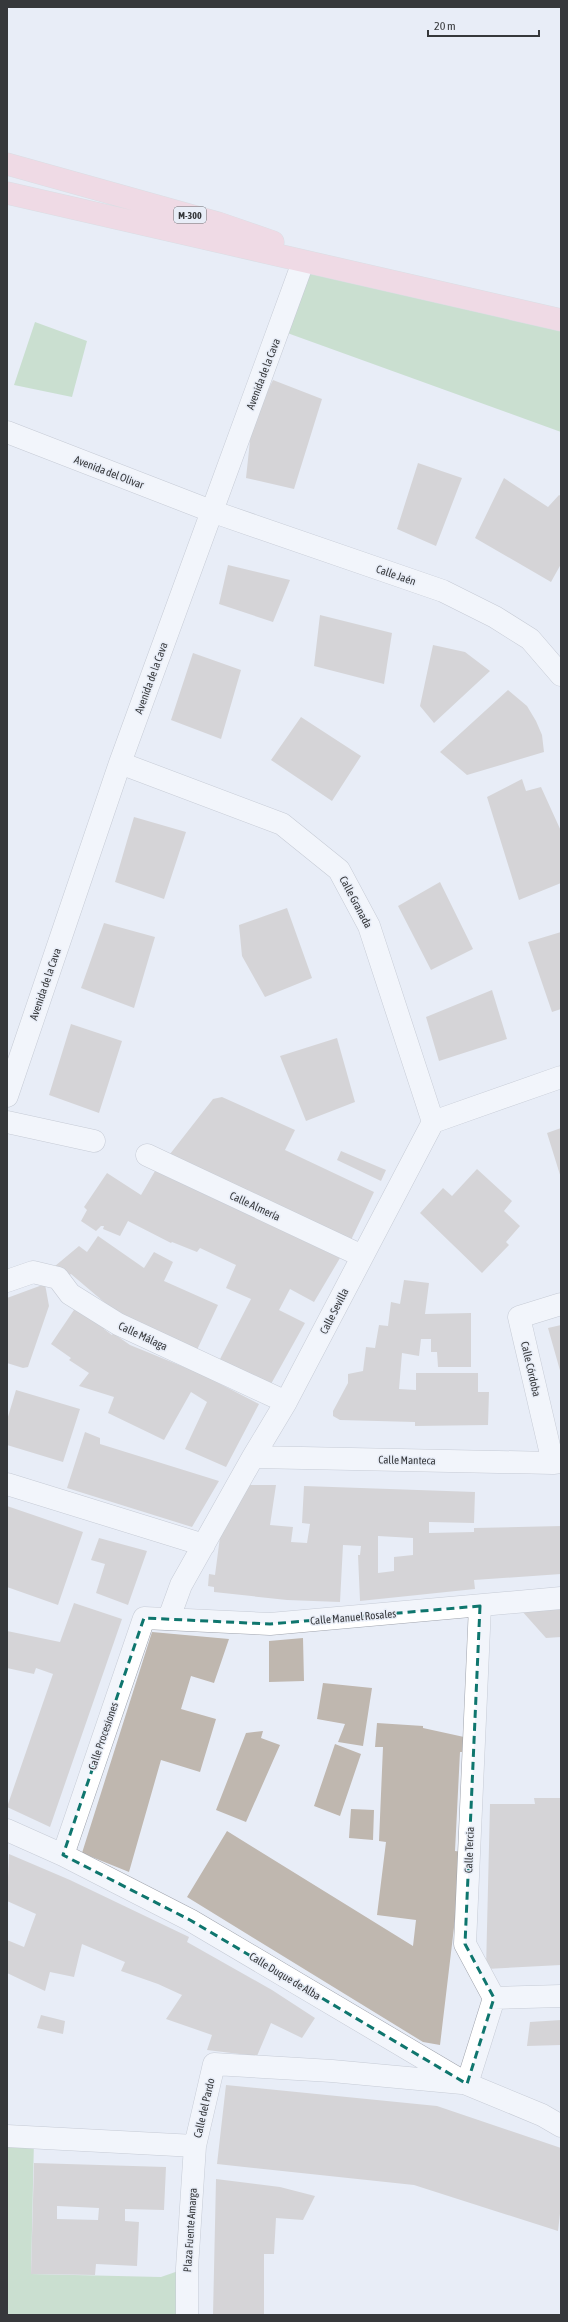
<svg xmlns="http://www.w3.org/2000/svg" width="568" height="2322" font-family="'Asap Condensed',sans-serif">
<style>
.green{fill:#a7cea1}
.building{fill:#bfb7af;fill-rule:evenodd}
.lines{fill:none;stroke-linecap:round;stroke-linejoin:round}
.pedestrian-casing{stroke:#9fa3ac;stroke-width:23}
.minor-casing{stroke:#9fa3ac;stroke-width:23}
.primary-casing{stroke:#cbcbcc;stroke-width:23}
.pedestrian{stroke:#fff;stroke-width:22}
.minor{stroke:#fff;stroke-width:22}
.primary{stroke:#f9c4ce;stroke-width:22}
.marked{fill:none;stroke:#0f766e;stroke-width:3;stroke-dasharray:8 5;stroke-linejoin:round}
.labels{text-anchor:middle;stroke-width:3;stroke-linejoin:round;paint-order:stroke}
.shield{fill:#e8edf7;stroke:#6b6e73;stroke-width:1}
.shield-label{font-size:10px;font-weight:bold;fill:#36383b}
.street-label{font-size:11px;fill:#36383b;stroke:#e8edf7}
</style>
<rect width="100%" height="100%" fill="#e8edf7"/>
<path class="green" d="M303,262L561,320V432L279,330Z
M35,322L87,341L72,397L14,385Z
M7,2136L34,2139L31,2274L161,2277L187,2268V2315H7Z"/>
<path class="building" d="M273,380L322,399L294,489L246,478L252,422Z
M418,463L462,478L436,546L397,529Z
M504,478L548,507L559,495L561,496V564L551,582L475,538Z
M228,565L290,580L273,622L219,604Z
M320,615L392,633L384,684L314,666Z
M433,645L465,652L490,671L434,723L420,706Z
M193,653L241,670L221,739L171,720Z
M508,690L527,706L536,721L542,735L544,752L467,775L440,752Z
M301,717L361,756L332,801L271,760Z
M522,779L526,791L541,787L561,831V883L519,900L487,797Z
M134,817L186,832L164,899L115,882Z
M440,882L473,949L431,970L398,906Z
M287,908L312,978L265,997L242,956L239,925Z
M104,923L155,937L134,1008L81,988Z
M561,932V1009L552,1012L528,942Z
M492,990L507,1039L439,1061L426,1017Z
M71,1024L122,1041L99,1113L49,1095Z
M337,1038L355,1102L306,1121L280,1056Z
M222,1097L295,1130L285,1150L374,1192L351,1240L170,1154L213,1099Z
M561,1128V1178L547,1133Z
M341,1151L386,1170L381,1181L337,1160Z
M477,1169L512,1201L504,1211L520,1226L506,1242L509,1245L482,1273L420,1213L443,1188L452,1196Z
M155,1171L340,1258L314,1302L290,1289L279,1310L305,1323L271,1384L219,1361L251,1299L226,1288L236,1265L200,1248L197,1252L172,1242L171,1243L128,1221L120,1236L103,1229L104,1226H101L96,1231L81,1221L87,1210L84,1207L107,1173L141,1195Z
M98,1236L144,1268L154,1252L173,1262L164,1281L218,1305L196,1352L101,1305L104,1302L71,1274L67,1277L55,1266L79,1246L87,1252Z
M404,1280L429,1283L425,1314L471,1313V1367H438L437,1352H431V1339H421L419,1356L402,1353L399,1389L416,1390V1373H478V1392H489L488,1425L415,1426V1422L340,1420L333,1416V1411L348,1383V1374L363,1371L366,1347L375,1348L379,1325L388,1326L391,1302L400,1304Z
M45,1284L49,1306L28,1367L23,1368L7,1363V1298Z
M76,1307L105,1327L104,1329L112,1335L113,1333L130,1345L201,1374L259,1404L226,1467L185,1449L207,1402L191,1392L164,1440L108,1413L114,1397L79,1386L89,1373L69,1360L71,1358L51,1344Z
M561,1325V1374L548,1328Z
M16,1390L80,1409L63,1462L7,1445V1420Z
M85,1432L100,1438V1444L219,1481L192,1527L67,1488Z
M245,1485H276L270,1525L293,1527L291,1542L307,1543L310,1524L302,1523L304,1486L475,1492L474,1523L429,1522V1533L474,1532V1528L561,1526V1574L474,1580L475,1589L360,1601L358,1555H360L361,1546L343,1545L340,1602L287,1600L214,1592V1587L208,1586L209,1574L215,1575L220,1537ZM378,1536L413,1538V1555L394,1557V1571L378,1573Z
M7,1506L83,1532L58,1605L7,1587Z
M99,1538L147,1551L128,1605L96,1593L105,1564L91,1560Z
M74,1603L122,1619L50,1827L7,1807L53,1674L36,1668L34,1674L7,1668V1631L60,1642Z
M561,1607V1637L546,1638L521,1610Z
M152,1632L229,1639L214,1683L191,1676L181,1709L216,1719L200,1772L161,1760L129,1872L82,1853Z
M303,1638L304,1681L269,1682V1641Z
M323,1683L372,1688L363,1746L338,1742L345,1724L317,1719Z
M377,1723L423,1726V1728L464,1737V1752H460L455,1851L463,1852L440,2045L423,2042L187,1897L227,1831L413,1946L416,1920L377,1915L386,1842L379,1841L383,1747H375Z
M263,1731L261,1738L280,1745L246,1822L216,1810L246,1733Z
M335,1744L361,1754L340,1816L314,1806Z
M534,1798H561V1965L486,1969L490,1804H535Z
M351,1809L374,1810L373,1840L349,1838Z
M9,1854L70,1880L189,1937L187,1942L272,1990L315,2018L302,2038L271,2023L257,2056L207,2050L212,2035L166,2019L182,1995L158,1984L121,1971L125,1962L82,1944L74,1977L50,1972L45,1991L7,1973V1940L24,1947L36,1914L7,1901Z
M41,2015L65,2021L63,2034L37,2028Z
M561,2020V2045L527,2046L530,2022Z
M226,2085L437,2106L561,2148V2205L558,2231L414,2185L217,2164Z
M34,2163L166,2167L164,2210L125,2209V2221L139,2222L137,2266L96,2264L95,2275L31,2274ZM57,2206L99,2208L98,2220L57,2219Z
M216,2179L280,2187L315,2196L303,2220L276,2218L274,2254H264V2315H213Z"/>
<g class="lines">
<g class="pedestrian-casing">
<path id="pedestrian" d="M7,1122L94,1141"/>
</g>
<g class="minor-casing">
<path id="minor" d="M7,432L211,511L443,591L495,617L530,639L561,675
M120,763L282,824L339,870L369,926L433,1122
M7,1096L120,763L303,262
M147,1155L362,1256
M7,1281L33,1272L58,1278L70,1294L118,1324L286,1402
M253,1457L553,1463L561,1462
M553,1463L519,1317L561,1304
M7,1484L204,1545
M169,1618L181,1585L253,1457L286,1402L433,1122L561,1077
M7,1830L63,1855L190,1920L467,2084L542,2115L561,2126
M63,1855L144,1618L270,1624L561,1598
M494,1998L561,1996
M467,2084L494,1998L465,1944L480,1606
M7,2136L195,2146L214,2064L332,2071L462,2083
M187,2315V2268L195,2146"/>
</g>
<g class="primary-casing">
<path id="primary" d="M7,164L218,223L273,242
M7,193L561,320"/>
</g>
<use href="#pedestrian" class="pedestrian"/>
<use href="#minor" class="minor"/>
<use href="#primary" class="primary"/>
</g>
<path d="M0 0H568V2322H0ZM480,1606L465,1944L494,1998L467,2084L190,1920L63,1855L144,1618L270,1624Z" fill="#e8edf7" fill-opacity=".55" fill-rule="evenodd"/>
<path class="marked" d="M480,1606L465,1944L494,1998L467,2084L190,1920L63,1855L144,1618L270,1624Z"/>
<g class="labels">
<rect class="shield" x="174" y="207" width="32" height="16" rx="3"/>
<g class="shield-label">
<text x="190" y="219">M-300</text>
</g>
<g class="street-label">
<text transform="translate(263 374) rotate(-69)" y="4">Avenida de la Cava</text>
<text transform="translate(109 472) rotate(21)" y="4">Avenida del Olivar</text>
<text transform="translate(396 575) rotate(19)" y="4">Calle Jaén</text>
<text transform="translate(151 678) rotate(-70)" y="4">Avenida de la Cava</text>
<text transform="translate(356 902) rotate(62)" y="4">Calle Granada</text>
<text transform="translate(45 984) rotate(-71)" y="4">Avenida de la Cava</text>
<text transform="translate(255 1206) rotate(25)" y="4">Calle Almería</text>
<text transform="translate(334 1311) rotate(-63)" y="4">Calle Sevilla</text>
<text transform="translate(143 1336) rotate(25)" y="4">Calle Málaga</text>
<text transform="translate(531 1369) rotate(77)" y="4">Calle Córdoba</text>
<text transform="translate(407 1460) rotate(1)" y="4">Calle Manteca</text>
<text transform="translate(353 1617) rotate(-5)" y="4">Calle Manuel Rosales</text>
<text transform="translate(103 1736) rotate(-71)" y="4">Calle Procesiones</text>
<text transform="translate(469 1850) rotate(-88)" y="4">Calle Tercia</text>
<text transform="translate(285 1976) rotate(31)" y="4">Calle Duque de Alba</text>
<text transform="translate(204 2108) rotate(-77)" y="4">Calle del Pardo</text>
<text transform="translate(190 2230) rotate(-86)" y="4">Plaza Fuente Amarga</text>
</g>
</g>
<rect width="568" height="2322" fill="none" stroke="#36383b" stroke-width="16"/>
<path d="M428 30v6h111v-6" fill="none" stroke="#36383b" stroke-width="2"/>
<text x="434" y="30" font-size="12" fill="#36383b" stroke="#e8edf7" stroke-width="3" paint-order="stroke">20 m</text>
</svg>
